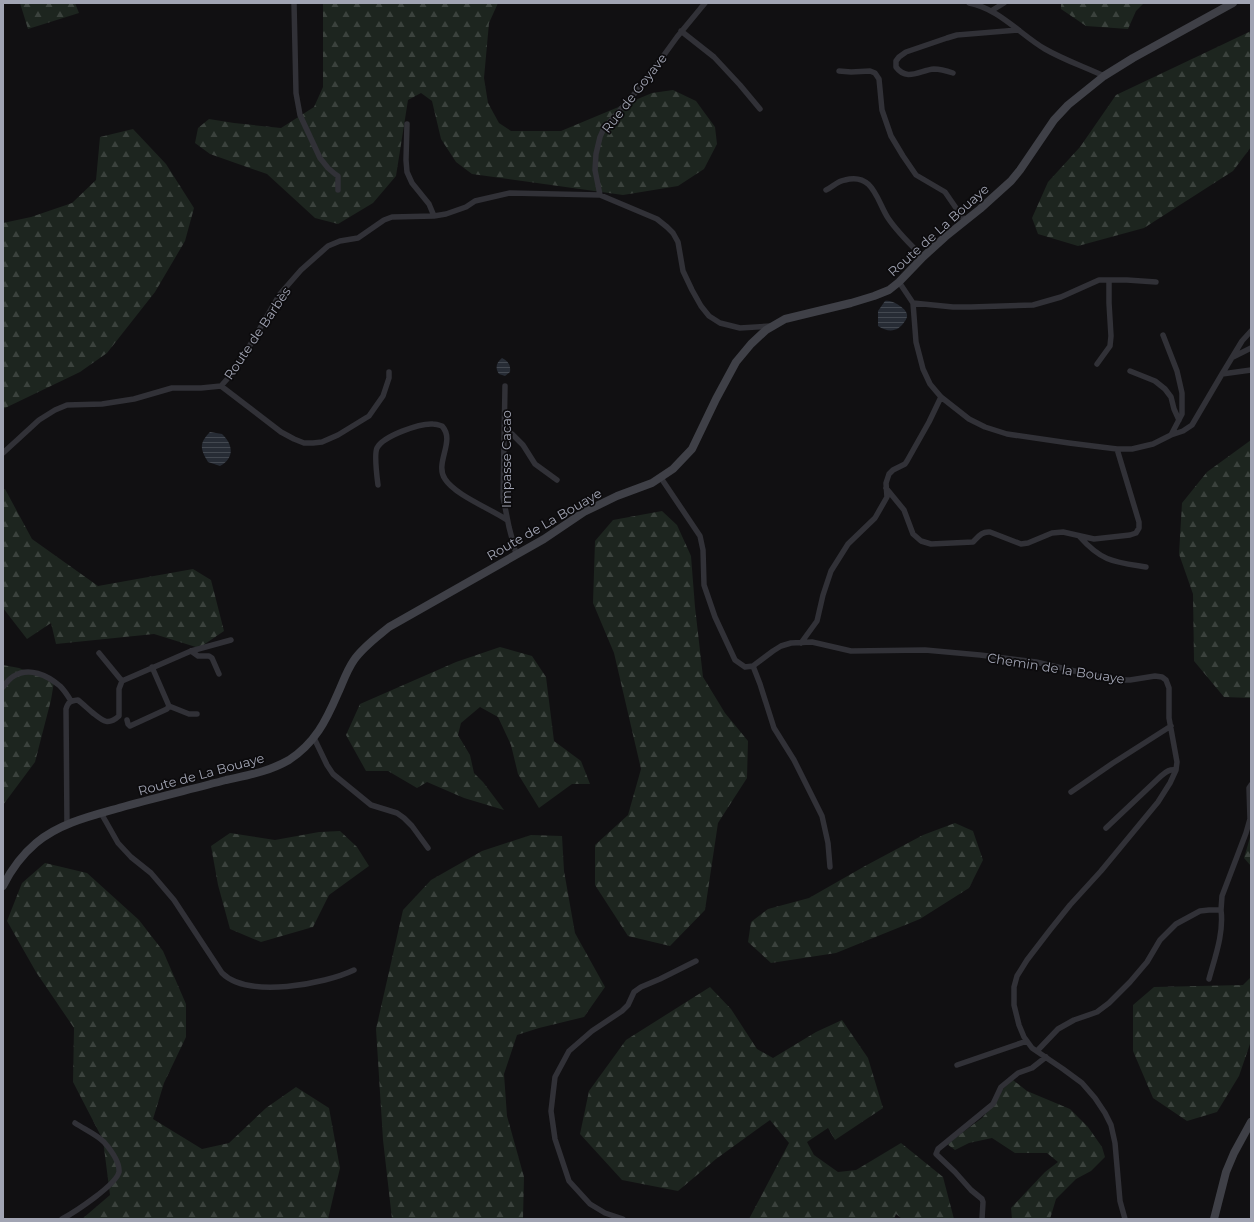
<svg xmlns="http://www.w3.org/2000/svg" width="1254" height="1222" font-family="Montserrat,sans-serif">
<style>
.forest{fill:url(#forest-firs)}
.water{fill:url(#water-rules)}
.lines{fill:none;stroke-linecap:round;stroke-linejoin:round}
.minor{stroke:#313137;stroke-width:5.5}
.secondary{stroke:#3f4047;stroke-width:8}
.labels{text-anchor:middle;stroke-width:3.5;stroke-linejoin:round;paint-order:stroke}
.street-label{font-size:13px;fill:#a1a4b3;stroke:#0c0b0d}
</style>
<defs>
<pattern id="forest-firs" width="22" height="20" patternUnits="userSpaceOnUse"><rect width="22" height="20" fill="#1d251f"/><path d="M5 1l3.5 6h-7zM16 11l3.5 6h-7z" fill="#3b423d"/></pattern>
<pattern id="water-rules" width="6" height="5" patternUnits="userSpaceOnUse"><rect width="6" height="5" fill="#272c35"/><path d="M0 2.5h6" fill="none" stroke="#434850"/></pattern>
</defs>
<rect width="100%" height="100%" fill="#111012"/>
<path class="forest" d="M20,3H75L79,13L28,29Z
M323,3H498L489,23L484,78L488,103L499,123L511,131H561L652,93L673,90L696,101L715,127L717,144L704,169L678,186L623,195L472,174L456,162L441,139L432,101L421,93L408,100L396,176L373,203L338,224L315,218L267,174L210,154L195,143L198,128L209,119L234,123L281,128L314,107L323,87Z
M1061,3H1144L1136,11L1128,29L1086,26L1061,9Z
M1251,31V147L1233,171L1144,228L1078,246L1038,234L1032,218L1048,182L1080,147L1116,95Z
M133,129L166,164L194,208L185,241L155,292L107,353L80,372L3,409V223L31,217L72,203L96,180L100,137Z
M1251,440V698L1224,697L1194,661L1193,594L1179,554L1182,503L1207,472Z
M3,489H5L32,539L98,586L193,569L211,580L224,631L199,648L154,634L56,644L51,623L27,639L3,608Z
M662,511L677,525L691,556L695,607L703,677L725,713L748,741L747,778L718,823L705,910L670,946L628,936L595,885V845L628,815L641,769L614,653L593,603L595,541L613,520Z
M500,647L532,656L546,677L554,741L581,761L590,784H572L539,808L518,774L511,745L498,717L480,707L461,723L458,735L470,755L474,773L483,782L504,810L464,798L427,782L417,788L388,771H366L346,735L360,704L456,662Z
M3,665L19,668L54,682L51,700L35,762L3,805Z
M955,823L973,831L983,860L969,888L920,919L836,953L771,963L748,942L751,922L768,909L809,898L865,866L923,835Z
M340,831L357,847L369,866L329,895L313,927L261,942L230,929L218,885L211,846L230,833L275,840L319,832Z
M1251,834V866L1244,858Z
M531,835L562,836L564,871L575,933L605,987L584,1017L539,1028L517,1035L504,1074L507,1116L524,1177L523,1219H392L383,1140L376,1029L403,910L431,880L482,851Z
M45,863L87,873L139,920L163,951L186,1004V1037L164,1083L153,1119L202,1149L229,1143L266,1108L296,1087L329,1108L340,1168L328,1219H82L110,1195L103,1140L73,1082L74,1028L36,972L7,921L22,883Z
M1251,977V1041L1239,1076L1217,1112L1187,1121L1153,1098L1133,1051V1005L1154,987L1243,985Z
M710,987L731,1009L757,1049L773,1058L816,1032L842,1020L868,1058L883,1108L835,1140L828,1128L807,1142L814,1155L838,1172L856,1170L901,1143L943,1177L954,1219H902L896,1214L894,1219H749L789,1143L770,1120L716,1159L678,1191L622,1180L580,1134L589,1091L626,1040Z
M1013,1080L1027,1091L1070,1109L1088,1127L1102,1147L1105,1157L1091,1171L1076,1179L1056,1199L1050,1219H1012L1011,1208L1045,1172L1058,1162L1047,1153H1015L992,1138L969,1143L955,1150L947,1144L982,1118L994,1105L1003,1089Z"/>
<path class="water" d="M885,301C889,300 893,302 897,304C900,306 905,309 906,312C908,315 907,318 905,321C898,332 889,333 878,326V311Z
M502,358C508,361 511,365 510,372L505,376L499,374C495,368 496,363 502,358Z
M210,432L222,434C233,444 235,458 220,466L208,462C200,449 199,443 210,432Z"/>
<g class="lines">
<path class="minor" d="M294,3L296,93L300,115L320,158L328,168L335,174L338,176V190
M969,3C998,8 1021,35 1045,49C1064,60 1085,67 1104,76
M991,11L1004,3
M681,31L714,57L740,85L760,109
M839,71L851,72L870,71L875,73L879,79L882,110L891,136L903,156L916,175L945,192L965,221
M953,73C947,71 941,69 934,69C920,70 907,82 896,67V61L899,57L906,52L947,38L957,35L1019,30
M407,124L406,160L407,172L412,183L429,204L434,216
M826,190C833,187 837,181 845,180C873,172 877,201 888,218C898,233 911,245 923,257
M600,195L595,170L596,154L600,137L604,128L643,84L677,37L705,3
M899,282L913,303L916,342L923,369L930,384L941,397L969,419L985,427L1007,434L1069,443L1117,449H1132L1153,444L1171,435L1183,431L1192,425L1222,374L1242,341L1251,331
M913,303L953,307H971L1033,305L1061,297L1099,280H1127L1156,282
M1163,335L1177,371L1182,393V414L1171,435
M1233,357L1251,348
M1097,364L1110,346L1111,336L1109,303V280
M1130,371L1155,381L1165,389L1171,397L1174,409L1179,420
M1222,374L1251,370
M221,386L281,432L294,439L304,443H313L322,442L338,435L369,416L383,396L389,378V372
M505,386L503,497L509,527L516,554
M505,428L512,434L523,445L535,464L557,480
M3,453L39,420L55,410L67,405L102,404L134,399L172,388H201L221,386L236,369L280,294L301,270L328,246L340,241L358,238L384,220L392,217L434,216L446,214L466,207L475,201L510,193L600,195L657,219L667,227L673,233L678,242L683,271L692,290L701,306L709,316L720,323L740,328L771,326
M661,478L700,536L703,550L704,585L715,617L735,660L745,667L753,666L773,651L781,646L791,643L812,642L851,651L925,650L980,655L1036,662L1113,680H1130L1155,676L1162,677L1166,680L1169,688V718L1177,762L1176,770L1170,783L1158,802L1101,871L1070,905L1050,930L1027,960L1017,976L1014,987V1005L1019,1025L1024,1037L1032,1048L1063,1069L1082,1083L1095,1098L1105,1113L1111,1125L1115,1143L1120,1201L1125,1219
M378,485C377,477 374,454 377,448C383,436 420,423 433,424C435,424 439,425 442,426C456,441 434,463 445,479C455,495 491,509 507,520
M886,488L904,510L913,534L921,541L931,544L973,542C978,537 982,531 990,532L1021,544L1028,543L1052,533L1063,532L1094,539L1130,535L1136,533L1139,528V522L1117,449
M1080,537C1102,562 1115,562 1146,567
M801,643L817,621L823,595L831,571L848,544L875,518L887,497L886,483L889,474L893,470L905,464L907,461L929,422L941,397
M191,651L198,656H209L212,658L219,674
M99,653L122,681
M753,666L760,684L774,728L794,760L822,816L828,843L830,867
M3,687C6,683 10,678 14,676C29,667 47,675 60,686C64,690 68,696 71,701
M169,706L189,714H197
M127,720L128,724L130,726L167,709L169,706L152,667
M314,738L327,765L333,774L371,805L397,813L404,818L412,826L428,848
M1071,792L1113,763L1171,726
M101,813L118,843L131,857L151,873L174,900L222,973C248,999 325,984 354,970
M67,825L66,709C68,702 70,701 78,700C83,704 88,709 93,713C103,721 108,726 119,716V689L122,681L191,651L231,640
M1106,828L1161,776C1166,772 1169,769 1176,770
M1209,979C1215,957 1224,933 1221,910
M1037,1051L1058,1029L1074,1020L1097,1012L1109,1003L1130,982L1147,962L1160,940L1176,924L1200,911L1209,910H1221L1222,896L1246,833L1250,819L1249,788L1251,785
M957,1065L1027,1041
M62,1219C75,1212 116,1185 119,1172C120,1162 110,1149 104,1142C97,1135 84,1129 75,1123
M623,1219L605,1213L590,1204L569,1181L555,1139L551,1111L555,1077L569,1051L592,1031L622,1011L628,1005L634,992L641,987L660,979L696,961
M982,1219L983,1202L982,1199L971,1190L955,1172L936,1154L938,1149L993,1104L1001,1087L1018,1073L1032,1068L1046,1057"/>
<path class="secondary" d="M3,886C11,870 23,854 36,843C61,822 95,815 126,806C159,797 192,789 226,780C248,775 268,772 289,760C315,743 326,721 338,693C343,682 347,670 354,660C363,647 377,637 389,627L544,539L584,512L617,496L652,483L673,469L692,449L716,399L736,362L751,344L766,330L785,319L851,303L874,296L889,290L899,282L923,257L945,237L980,209L1011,181L1020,170L1054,120L1068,105L1104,76L1133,58L1233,3
M1214,1219L1226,1172L1234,1153L1251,1122"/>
</g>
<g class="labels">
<g class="street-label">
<text transform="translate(634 93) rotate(-52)" y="5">Rue de Goyave</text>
<text transform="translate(938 230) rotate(-42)" y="5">Route de La Bouaye</text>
<text transform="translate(257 333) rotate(-56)" y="5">Route de Barbès</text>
<text transform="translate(506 459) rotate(-90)" y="5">Impasse Cacao</text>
<text transform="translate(544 524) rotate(-30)" y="5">Route de La Bouaye</text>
<text transform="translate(1056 668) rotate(9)" y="5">Chemin de la Bouaye</text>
<text transform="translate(201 774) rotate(-15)" y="5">Route de La Bouaye</text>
</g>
</g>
<rect width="1254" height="1222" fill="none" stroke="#a1a4b3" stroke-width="8"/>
</svg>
